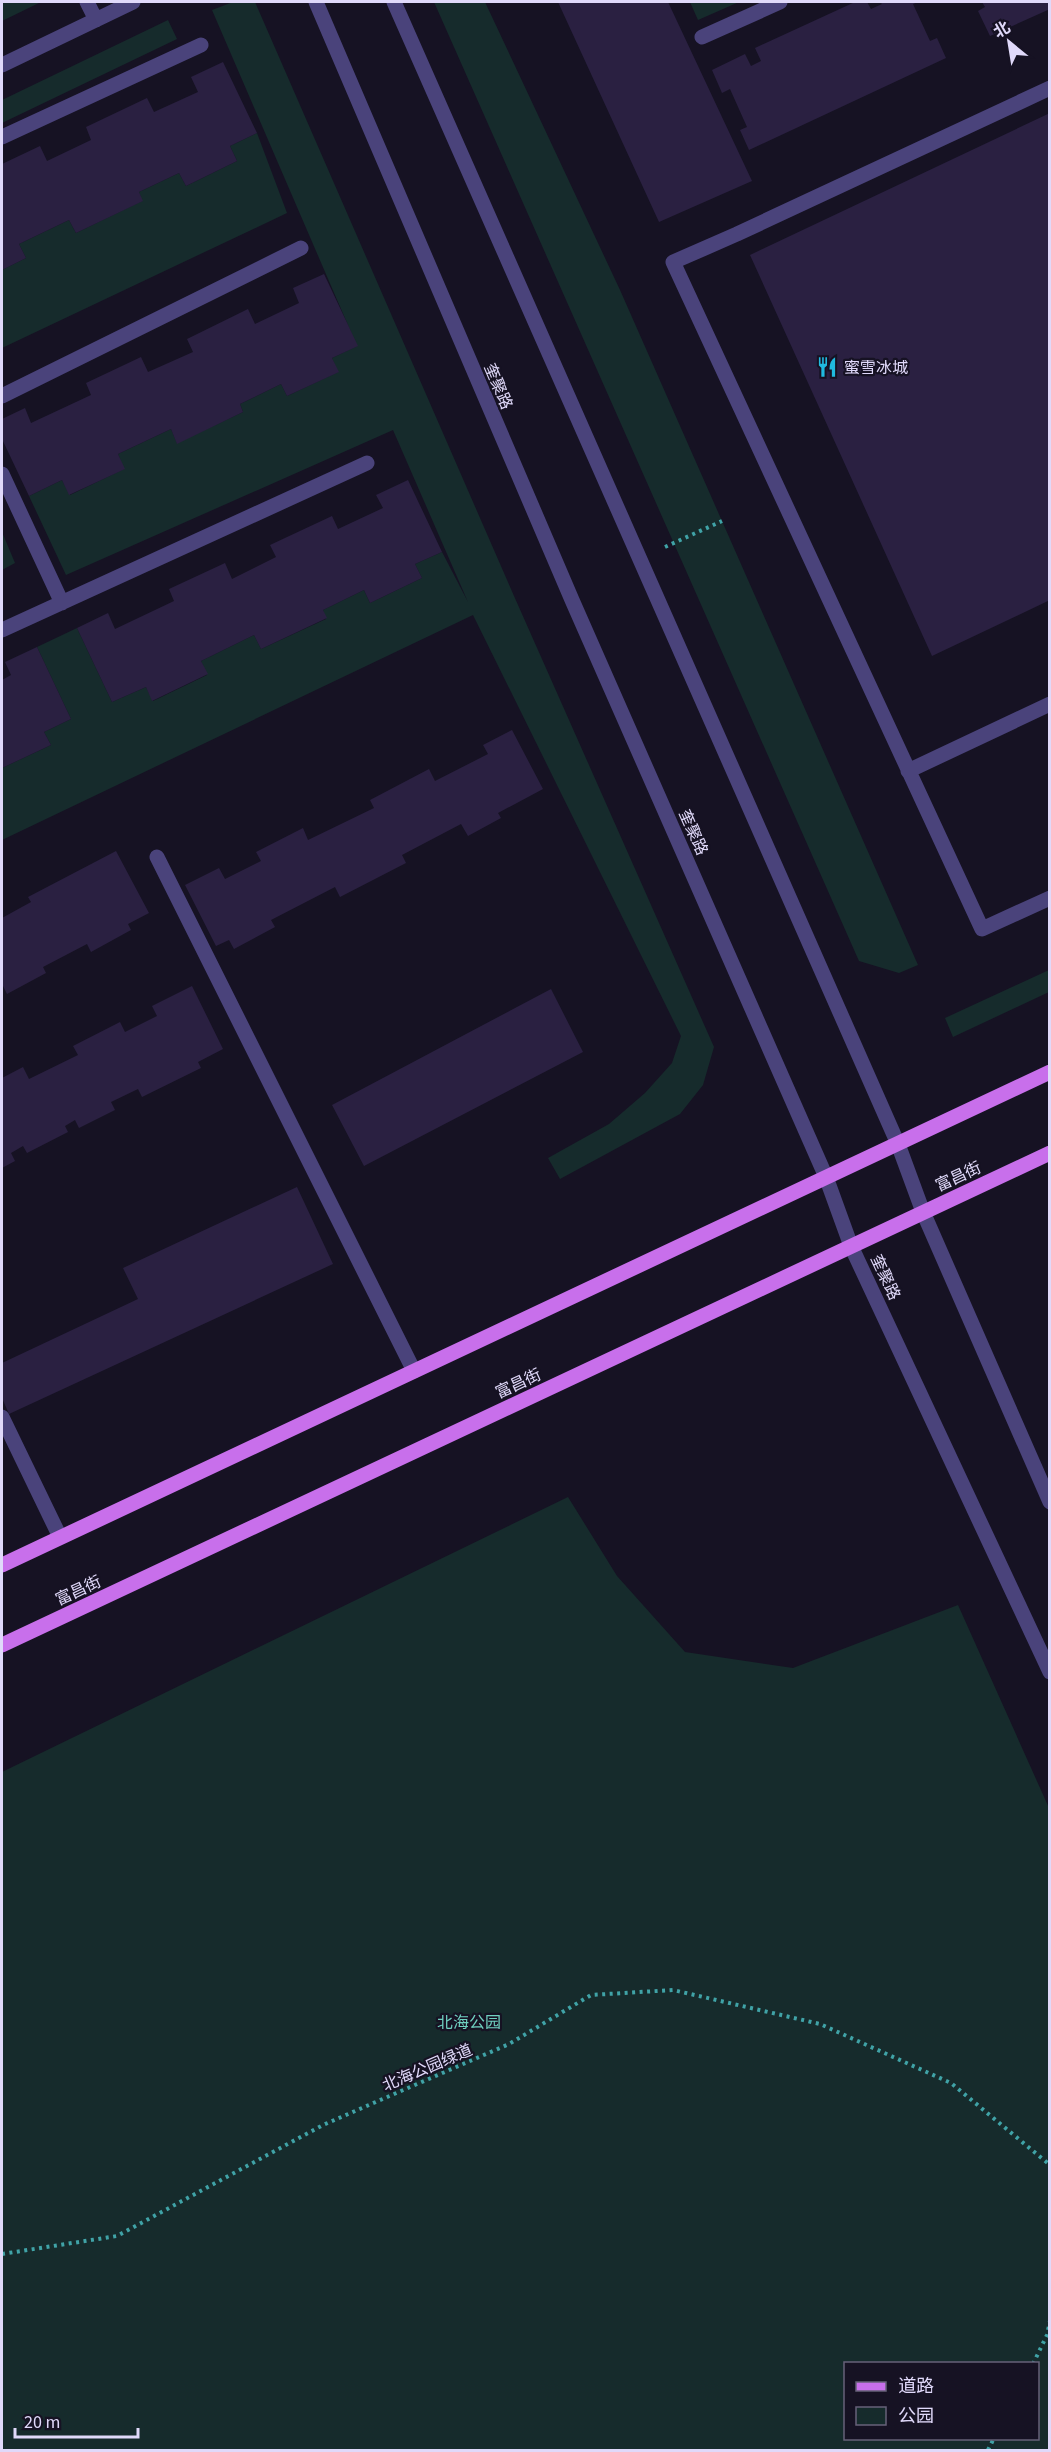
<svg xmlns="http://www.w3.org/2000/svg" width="1051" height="2452" font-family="'Source Sans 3','Noto Sans SC',sans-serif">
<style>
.green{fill:#162b2c;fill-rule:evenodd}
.building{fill:#2a2041}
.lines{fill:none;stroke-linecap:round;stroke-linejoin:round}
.path{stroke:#40a3a7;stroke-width:4;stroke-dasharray:3 4.5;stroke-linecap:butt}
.minor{stroke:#4a437b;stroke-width:15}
.major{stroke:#c86feb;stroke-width:15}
.labels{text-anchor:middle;stroke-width:4.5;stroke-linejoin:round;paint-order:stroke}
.poi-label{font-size:16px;fill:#e0d9fa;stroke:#161223;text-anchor:start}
.street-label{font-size:16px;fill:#e0d9fa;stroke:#161223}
.park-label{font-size:16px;fill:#6fd0c0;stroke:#161223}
</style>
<rect width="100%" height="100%" fill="#161223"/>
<path class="green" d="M2,2H41L2,21Z
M233,2H255L514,596L714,1047L703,1085L680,1114L560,1179L548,1158L609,1124L645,1093L672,1063L681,1036L473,615L2,840V768L51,745L44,732L71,719L37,647L77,628L112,702L146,687L153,701L207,675L201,661L254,635L261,649L326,619L323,610L364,590L370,603L422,578L415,564L442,552L468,602L393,430L66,575L29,496L62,480L70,495L124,469L118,454L171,429L177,443L243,412L240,404L281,384L287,396L338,372L332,358L357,346L212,10Z
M434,2H485L620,290L918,965L899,973L859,961Z
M690,2H739L698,20Z
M168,20L177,39L2,123V100Z
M257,133L287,213L2,348V270L26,258L19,244L69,220L76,233L142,201L139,192L179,173L186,186L237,161L230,146Z
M2,532L15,563L2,570Z
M1049,970V992L953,1037L945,1018Z
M568,1497L617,1576L685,1652L793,1668L958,1605L1049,1808V2450H2V1772ZM846,2364H1038V2438H846Z"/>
<path class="building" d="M558,2H668L752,181L659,222Z
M855,2H867L871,9L882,4L880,2H918L913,4L930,41L937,38L946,58L749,150L740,130L747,127L730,89L722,93L712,70L745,54L751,66L761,61L755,48Z
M982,2H1050V9L990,36L978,11L985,7Z
M223,62L257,133L230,146L237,161L186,186L179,173L139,192L143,201L76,233L69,220L19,244L26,258L2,270V164L40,146L47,161L91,140L86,127L147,98L154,112L198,92L191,77Z
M1050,113V600L932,656L750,255Z
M324,274L358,346L332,358L339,372L287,396L281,384L240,404L243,412L177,444L171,429L118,454L125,469L69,495L62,480L29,496L2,439V419L25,408L31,423L91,395L86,383L141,357L148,372L193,352L187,339L248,309L255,324L299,303L293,288Z
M408,480L442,552L415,564L422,578L370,603L364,590L323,610L327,618L261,649L254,635L201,661L208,674L152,701L146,687L112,702L77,628L108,613L115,629L174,601L169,589L225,563L232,579L276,557L270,545L332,516L338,529L383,508L376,495Z
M37,647L71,719L44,732L51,745L2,768V680L11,675L5,662Z
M512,730L543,789L498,813L501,818L468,836L461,824L402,855L406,863L340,897L335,887L271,920L275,927L234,949L229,940L216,946L185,885L219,868L225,879L261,861L256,852L303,828L308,840L374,808L370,800L429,769L435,781L488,754L483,745Z
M116,851L149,913L128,924L131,930L91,952L87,944L43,967L46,973L7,994L2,984V918L31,902L28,897Z
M192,986L223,1049L198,1062L201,1068L142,1097L138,1089L111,1102L115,1110L79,1128L75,1120L65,1126L68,1132L27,1153L23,1146L11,1153L15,1161L2,1168V1078L23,1067L29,1079L78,1055L73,1046L120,1022L125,1032L157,1016L152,1006Z
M551,989L583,1052L364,1166L332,1105Z
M297,1187L333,1264L9,1414L2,1398V1363L138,1299L123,1268Z"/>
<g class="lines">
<path class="path" d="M665,547L722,521
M2,2254L117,2236L323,2125L509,2044L591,1995L673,1990L820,2024L951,2083L1050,2165
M1033,2364L1047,2335L1050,2321
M988,2450L994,2438"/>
<path class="minor" d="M87,2L96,20
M316,2L572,600L826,1177L851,1246L1050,1672
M394,2L898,1144L923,1212L1050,1502
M702,37L780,2
M2,65L133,2
M1050,88L737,234L673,262L982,929L1050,898
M2,137L201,45
M2,396L301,248
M2,474L62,603
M2,630L367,463
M908,771L1050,704
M157,857L414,1371
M2,1417L60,1537"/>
<path class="major" d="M2,1565L1050,1072
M2,1645L1050,1153"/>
</g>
<defs>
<g id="restaurant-bare" transform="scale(1.62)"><path d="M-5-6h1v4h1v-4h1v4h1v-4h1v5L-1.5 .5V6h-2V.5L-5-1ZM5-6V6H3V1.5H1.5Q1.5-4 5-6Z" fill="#20badf" stroke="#161223" stroke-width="2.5" paint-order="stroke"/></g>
</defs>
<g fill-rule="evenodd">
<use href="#restaurant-bare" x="827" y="367"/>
</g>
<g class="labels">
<g class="poi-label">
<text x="844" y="373">蜜雪冰城</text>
</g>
<g class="street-label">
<text transform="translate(499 386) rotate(67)" y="6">奎聚路</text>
<text transform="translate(694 832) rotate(66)" y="6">奎聚路</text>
<text transform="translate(958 1176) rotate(-25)" y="6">富昌街</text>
<text transform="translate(886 1277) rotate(65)" y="6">奎聚路</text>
<text transform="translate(518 1383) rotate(-25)" y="6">富昌街</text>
<text transform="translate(78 1590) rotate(-25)" y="6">富昌街</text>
<text transform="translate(427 2067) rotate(-23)" y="6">北海公园绿道</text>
</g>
<g class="park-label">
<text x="469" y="2028">北海公园</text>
</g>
</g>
<rect width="1051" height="2452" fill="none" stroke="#e0d9fa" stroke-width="6"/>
<rect x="844" y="2362" width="195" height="78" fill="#161223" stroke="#676279" stroke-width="1.5"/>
<rect x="856" y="2382" width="30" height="9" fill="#c86feb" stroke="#676279" stroke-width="1.5"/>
<text x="898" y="2392" font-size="18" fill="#e0d9fa">道路</text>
<rect x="856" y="2407" width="30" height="18" fill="#162b2c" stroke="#676279" stroke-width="1.5"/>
<text x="898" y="2422" font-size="18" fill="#e0d9fa">公园</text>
<g transform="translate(1009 42) rotate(330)" stroke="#161223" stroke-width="4.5" paint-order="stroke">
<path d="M0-4.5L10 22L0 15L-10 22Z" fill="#e0d9fa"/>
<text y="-9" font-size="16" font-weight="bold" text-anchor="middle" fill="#e0d9fa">北</text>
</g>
<path d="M15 2428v9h123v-9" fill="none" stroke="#e0d9fa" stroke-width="3"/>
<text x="24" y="2428" font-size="18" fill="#e0d9fa" stroke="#161223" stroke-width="4.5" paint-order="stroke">20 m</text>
</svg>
